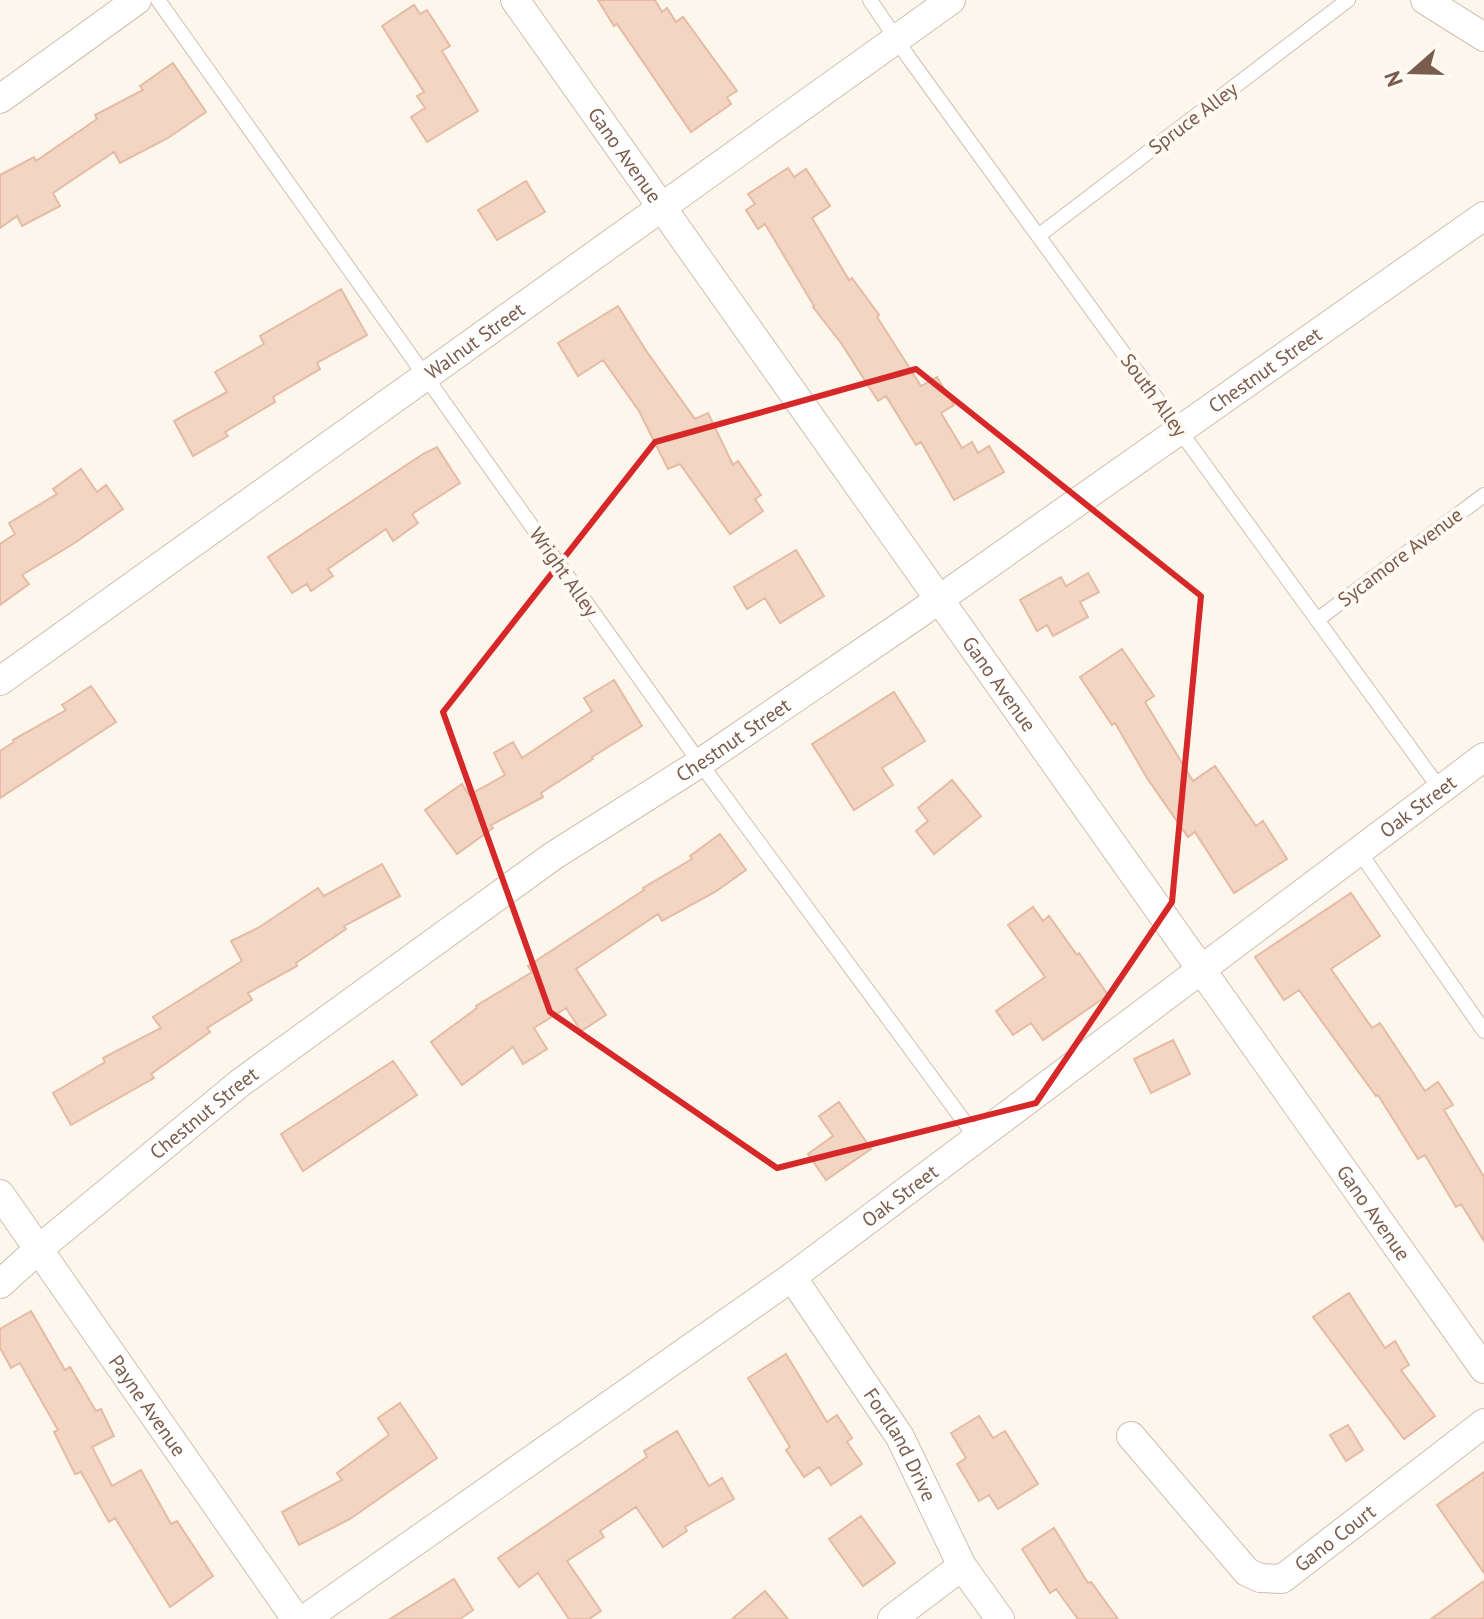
<svg xmlns="http://www.w3.org/2000/svg" width="1484" height="1619" font-family="'PT Sans',sans-serif">
<style>
.building{fill:#f3d5c3;stroke:#e6bba3;stroke-width:2}
.lines{fill:none;stroke-linecap:round;stroke-linejoin:round}
.lane-casing{stroke:#d1beb0;stroke-width:16}
.street-casing{stroke:#d1beb0;stroke-width:30}
.lane{stroke:#fff;stroke-width:14}
.street{stroke:#fff;stroke-width:28}
.marked{fill:none;stroke:#d62828;stroke-width:6;stroke-linejoin:round}
.labels{text-anchor:middle;stroke-width:8;stroke-linejoin:round;paint-order:stroke}
.street-label{font-size:20px;fill:#7a5c4d;stroke:#fffaf3}
</style>
<rect width="100%" height="100%" fill="#fdf6ec"/>
<path class="building" d="M598,0H655L662,12L667,8L676,22L683,17L737,91L727,97L731,104L691,132L617,24L614,26Z
M414,5L420,14L427,10L450,46L442,51L478,111L427,142L411,117L425,108L417,96L424,92L382,26Z
M173,63L206,112L168,138L120,163L114,152L53,193L60,206L22,226L17,216L0,228V175L34,157L36,161L97,119L95,115L143,90L140,86Z
M788,168L794,177L806,169L830,206L812,218L849,280L852,278L879,315L877,317L921,386L937,377L954,405L941,413L962,448L972,442L978,453L989,446L1004,472L954,500L921,442L916,445L886,396L878,401L841,343L813,307L814,306L765,224L758,229L746,210L755,204L748,194Z
M526,181L545,212L497,240L478,210Z
M341,289L367,335L317,363L320,369L273,397L275,402L225,432L228,436L193,456L174,421L227,392L215,372L264,344L260,336Z
M618,306L647,352L695,419L708,413L733,465L738,461L761,495L755,499L763,511L730,534L680,464L668,469L639,411L603,360L578,376L558,343Z
M437,447L460,483L412,514L418,523L393,541L386,529L328,569L333,576L311,591L307,584L292,593L268,557L423,454Z
M81,469L97,492L106,485L123,509L73,544L22,575L29,584L0,605V544L15,534L9,523L57,494L53,489Z
M796,550L824,596L780,623L765,598L747,609L734,587Z
M1088,573L1099,592L1080,602L1088,617L1053,636L1047,625L1037,631L1020,600L1061,577L1066,586Z
M1122,649L1154,696L1145,702L1193,781L1215,766L1256,826L1263,821L1287,859L1234,893L1195,832L1188,837L1147,778L1115,723L1112,725L1080,677Z
M614,680L642,726L592,757L593,759L541,793L543,797L491,825L493,828L457,854L425,810L462,784L469,795L505,775L494,753L513,742L522,758L592,711L584,698Z
M91,686L116,722L0,798V751L14,742L13,740L66,710L62,705Z
M894,692L925,741L882,768L893,785L854,810L812,744Z
M952,780L981,816L934,854L916,831L928,821L918,808Z
M720,834L746,870L715,892L662,921L658,914L576,969L606,1015L581,1031L566,1008L534,1028L547,1049L523,1064L513,1047L462,1085L431,1042L477,1008L476,1006L532,972L528,966L644,890L643,888L692,859L690,856Z
M382,864L400,896L344,926L346,929L296,963L297,966L248,993L252,1000L207,1028L210,1032L151,1074L154,1078L71,1125L53,1093L105,1062L103,1058L161,1028L153,1017L242,961L231,941L258,928L318,888L324,896Z
M1351,893L1380,936L1331,969L1372,1028L1380,1023L1425,1091L1438,1082L1453,1105L1444,1110L1484,1177V1241L1461,1204L1456,1207L1425,1155L1418,1159L1378,1095L1376,1096L1299,990L1284,1000L1255,957Z
M1033,907L1043,921L1049,916L1077,955L1079,953L1108,995L1043,1040L1031,1023L1013,1035L996,1011L1045,977L1008,925Z
M1173,1040L1190,1074L1151,1093L1134,1059Z
M393,1061L417,1095L303,1171L281,1134Z
M839,1102L871,1149L826,1180L808,1154L833,1136L819,1116Z
M1349,1293L1385,1348L1395,1341L1409,1365L1401,1370L1435,1416L1404,1439L1313,1317Z
M31,1311L65,1370L70,1367L96,1411L101,1409L114,1436L92,1447L112,1486L141,1470L171,1524L177,1521L213,1576L170,1607L115,1518L109,1522L81,1472L75,1474L54,1432L58,1430L20,1363L11,1368L0,1348V1329Z
M786,1354L827,1422L837,1415L852,1438L847,1442L862,1464L831,1485L819,1467L804,1477L786,1450L790,1447L748,1378Z
M400,1403L437,1458L350,1519L299,1545L282,1512L342,1480L337,1473L389,1435L378,1418Z
M979,1416L993,1438L1005,1431L1038,1484L998,1509L989,1495L979,1501L957,1464L966,1458L951,1433Z
M1348,1425L1363,1450L1346,1461L1330,1435Z
M677,1431L709,1486L722,1478L734,1499L685,1527L687,1531L663,1547L636,1507L600,1531L604,1537L567,1561L601,1611L589,1619H569L538,1573L519,1587L498,1558L647,1457L644,1451Z
M1484,1472V1573L1437,1505Z
M861,1516L895,1563L863,1586L829,1539Z
M1054,1528L1088,1583L1091,1582L1118,1619H1078L1056,1589L1050,1593L1022,1549Z
M454,1579L473,1610L460,1619H390Z
M1484,1581V1619H1431Z
M765,1591L788,1619H732Z"/>
<g class="lines">
<g class="lane-casing">
<path id="lane" d="M158,0L700,763L977,1139
M870,0L909,58L1440,789
M1038,236L1348,0
M1317,620L1484,495
M1358,850L1484,1031"/>
</g>
<g class="street-casing">
<g id="street">
<path id="s1" d="M515,0L1484,1369"/>
<path d="M1425,0L1484,37"/>
<path d="M0,99L137,0"/>
<path id="s2" d="M0,681L951,0"/>
<path id="s3" d="M0,1194L296,1619"/>
<path id="s4" d="M792,1277L900,1437L962,1566L1000,1619"/>
<path id="s5" d="M0,1284L40,1248L240,1083L553,856L700,763L914,617L1484,216"/>
<path id="s6" d="M1131,1436L1247,1572L1260,1578L1282,1579L1484,1423"/>
<path id="s7" d="M305,1619L792,1277L1484,757"/>
<path d="M892,1619L962,1566"/>
</g>
</g>
<use href="#lane" class="lane"/>
<use href="#street" class="street"/>
</g>
<path class="marked" d="M916,369L1201,596L1172,902L1036,1103L777,1168L550,1012L443,712L655,442Z"/>
<g class="labels">
<g class="street-label">
<text transform="translate(1193 118) rotate(-37)" y="7">Spruce Alley</text>
<text dy="7" stroke="none"><textPath href="#s1" startOffset="190">Gano Avenue</textPath></text>
<text dy="7" stroke="none"><textPath href="#s2" startOffset="584">Walnut Street</textPath></text>
<text dy="7" stroke="none"><textPath href="#s5" startOffset="1562">Chestnut Street</textPath></text>
<text transform="translate(1154 395) rotate(54)" y="7">South Alley</text>
<text transform="translate(1400 557) rotate(-37)" y="7">Sycamore Avenue</text>
<text transform="translate(564 572) rotate(55)" y="7">Wright Alley</text>
<text dy="7" stroke="none"><textPath href="#s1" startOffset="838">Gano Avenue</textPath></text>
<text dy="7" stroke="none"><textPath href="#s5" startOffset="914">Chestnut Street</textPath></text>
<text dy="7" stroke="none"><textPath href="#s7" startOffset="1378">Oak Street</textPath></text>
<text dy="7" stroke="none"><textPath href="#s5" startOffset="266">Chestnut Street</textPath></text>
<text dy="7" stroke="none"><textPath href="#s7" startOffset="730">Oak Street</textPath></text>
<text dy="7" stroke="none"><textPath href="#s1" startOffset="1486">Gano Avenue</textPath></text>
<text dy="7" stroke="none"><textPath href="#s3" startOffset="258">Payne Avenue</textPath></text>
<text dy="7" stroke="none"><textPath href="#s4" startOffset="200">Fordland Drive</textPath></text>
<text dy="7" stroke="none"><textPath href="#s6" startOffset="282">Gano Court</textPath></text>
</g>
</g>
<g transform="translate(1412 72) rotate(250)" stroke="#fffaf3" stroke-width="6" paint-order="stroke">
<path d="M0-6L14 30L0 20L-14 30Z" fill="#7a5c4d"/>
<text y="-12" font-size="22" font-weight="bold" text-anchor="middle" fill="#7a5c4d">N</text>
</g>
</svg>
